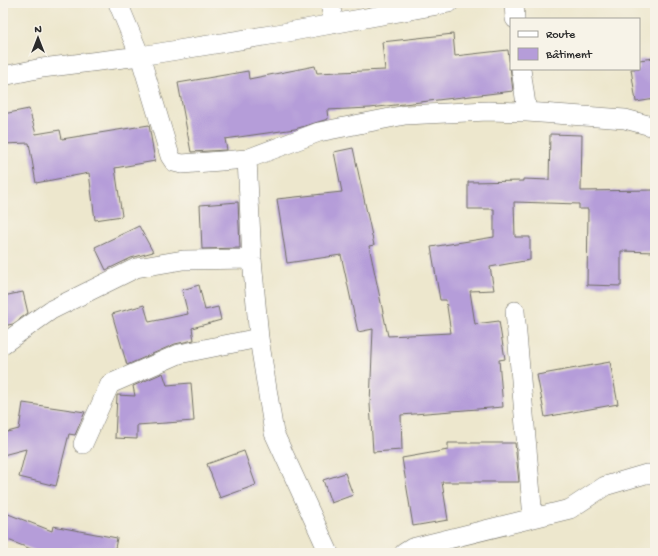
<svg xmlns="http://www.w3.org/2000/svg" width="658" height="556" font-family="'Gochi Hand',sans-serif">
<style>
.building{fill:#b59dd9}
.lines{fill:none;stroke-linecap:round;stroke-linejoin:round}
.minor-casing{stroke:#6f6d64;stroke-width:20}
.minor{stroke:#fff;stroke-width:19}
</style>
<rect width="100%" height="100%" fill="#f7f3e8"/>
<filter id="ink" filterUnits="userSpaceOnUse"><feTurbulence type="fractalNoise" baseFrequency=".025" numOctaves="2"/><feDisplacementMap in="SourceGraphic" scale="8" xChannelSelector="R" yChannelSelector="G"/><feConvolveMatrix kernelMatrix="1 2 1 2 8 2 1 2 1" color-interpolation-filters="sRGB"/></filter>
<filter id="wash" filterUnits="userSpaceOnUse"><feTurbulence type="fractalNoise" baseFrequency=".012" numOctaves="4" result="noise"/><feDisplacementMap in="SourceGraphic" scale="16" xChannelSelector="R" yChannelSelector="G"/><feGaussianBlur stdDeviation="0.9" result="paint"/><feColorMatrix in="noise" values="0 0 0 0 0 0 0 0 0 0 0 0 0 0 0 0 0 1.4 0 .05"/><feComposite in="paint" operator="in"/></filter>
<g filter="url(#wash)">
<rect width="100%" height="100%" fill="#ede7cd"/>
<g id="blocks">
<path class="building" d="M453,34L455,56L508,50L513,91L370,108L327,110L328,119L295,129L225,139L227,150L191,152L178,83L248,71L249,79L315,66L317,73L385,70L382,42Z
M655,58V99L636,102L631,69H639V60Z
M29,109L36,134L60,130L62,139L149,125L155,161L115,168L122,216L95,220L89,173L36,183L29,143L3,144V114Z
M550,134L582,135L581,191L655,190V252L621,251V286L587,285L588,209H579V204L514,202L515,237H530V260L490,267L494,290L470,291L475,324L499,321L505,359L499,360L503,407L401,415L402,450L373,452L370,404L373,329L358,332L341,255L287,263L277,199L342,192L334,152L353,148L374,245L369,246L388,336L451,333L446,300H440L431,247L494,237V209H468V182L523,181V179L549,180Z
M238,202L240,248L202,249L200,205Z
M139,226L153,252L131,258L106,270L95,247Z
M199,285L205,310L218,307L221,320L192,328L194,340L175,344L127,365L112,314L144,305L149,322L188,314L182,290Z
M23,292L28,313L13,324L3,326V296Z
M610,362L618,404L545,417L537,375Z
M163,373L167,385L191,383L194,421L137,425V439L115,438L117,395L135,396L133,386Z
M23,403L85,412L75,435L69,434L56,486L19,477L26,449L3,455V433L19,429Z
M448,443H515L519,482H442L448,520L413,526L402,458L448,450Z
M244,451L256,485L220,498L207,464Z
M345,473L353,495L331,503L323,480Z
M3,512L52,531L53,526L117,538L114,553H41L3,538Z"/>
</g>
</g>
<g filter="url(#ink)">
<use href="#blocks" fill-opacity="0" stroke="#6f6d64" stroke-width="1"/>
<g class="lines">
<g class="minor-casing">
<path id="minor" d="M118,3L140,56L170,156L174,162L182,164L247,159L319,132L405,115L488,111L527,112L625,119L655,127
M330,3L334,24
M514,3L515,19
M521,69L527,112
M3,76L42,68L140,56L277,34L449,3
M247,159L252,259L259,338L274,433L329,553
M515,311L533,518
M3,344L51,310L136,268L183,260L252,259
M83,444L110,384L179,354L259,338
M404,553L412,548L570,509L605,486L646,474H655"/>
</g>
<use href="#minor" class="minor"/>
</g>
</g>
<rect width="658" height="556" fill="none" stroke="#f7f3e8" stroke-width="16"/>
<rect x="510" y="18" width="130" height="52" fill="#f7f3e8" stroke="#a5a39c"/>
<rect x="518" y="31" width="20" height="6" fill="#ffffff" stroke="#a5a39c"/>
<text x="546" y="38" font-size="12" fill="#2b2b2b">Route</text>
<rect x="518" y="48" width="20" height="12" fill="#b59dd9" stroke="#a5a39c"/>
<text x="546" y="58" font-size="12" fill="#2b2b2b">Bâtiment</text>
<g transform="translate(38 38)" stroke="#f7f3e8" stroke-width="3" paint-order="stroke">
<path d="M0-3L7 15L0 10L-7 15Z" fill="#2b2b2b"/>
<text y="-6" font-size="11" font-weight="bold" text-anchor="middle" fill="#2b2b2b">N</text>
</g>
</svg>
